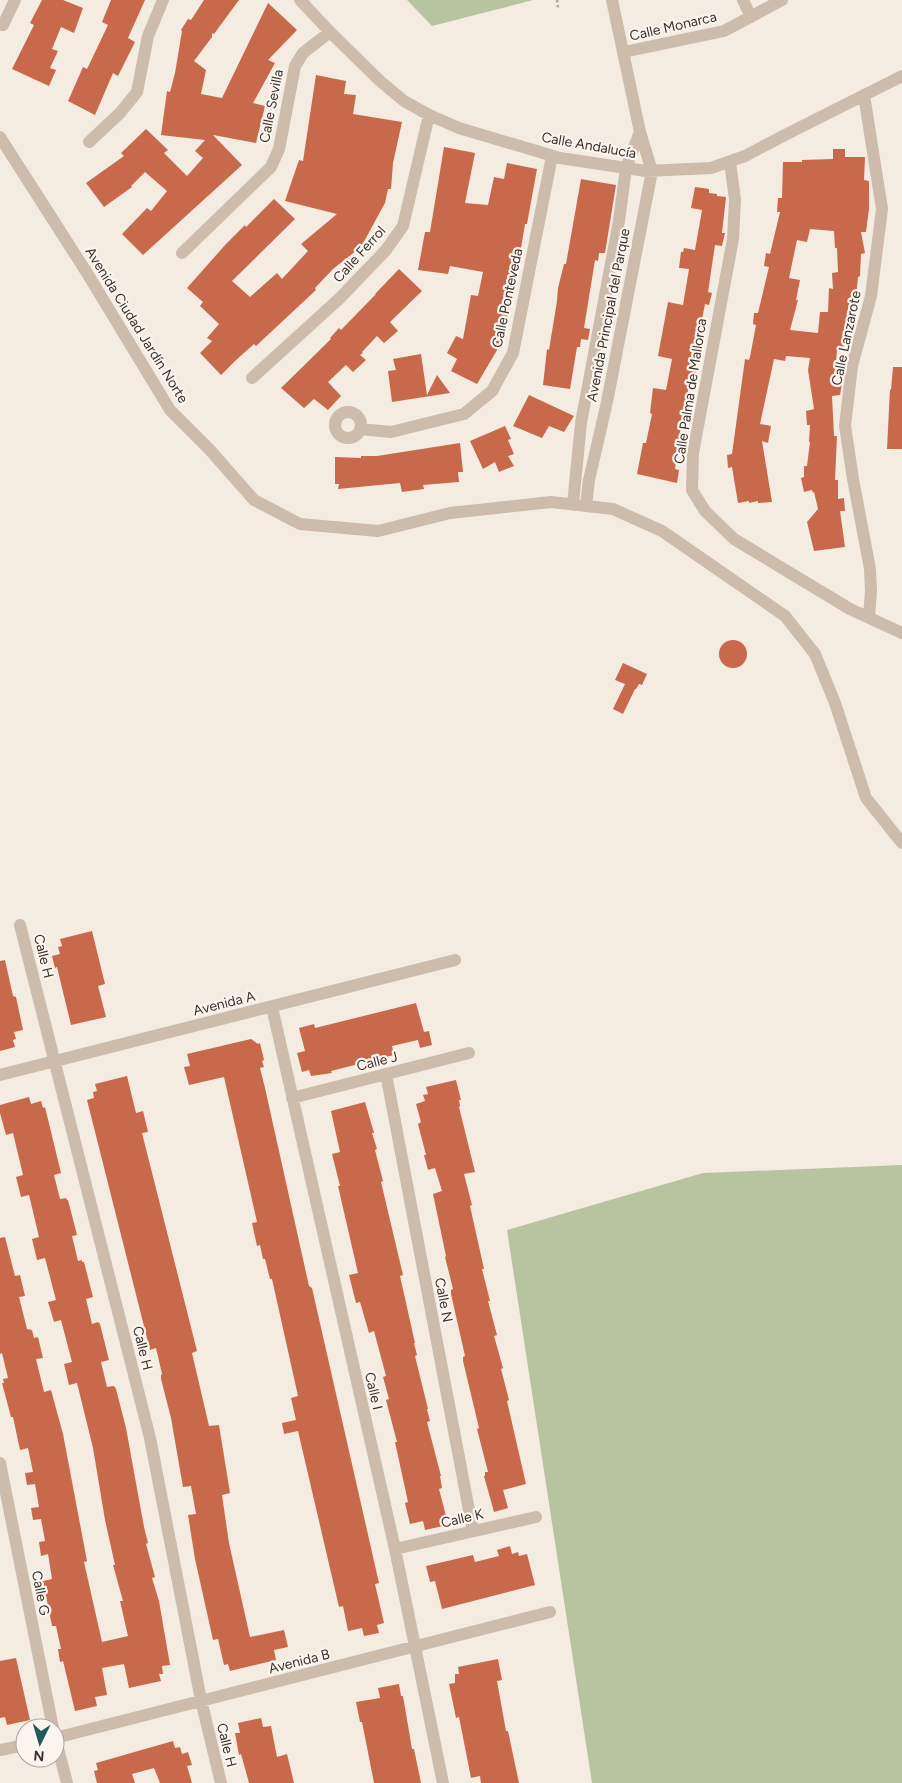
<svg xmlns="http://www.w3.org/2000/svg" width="902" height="1783" font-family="Figtree,sans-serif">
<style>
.green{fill:#b8c4a0}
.building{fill:#c8694b;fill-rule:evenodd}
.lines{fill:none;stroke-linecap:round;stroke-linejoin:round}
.path{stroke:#b9a596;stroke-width:2.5;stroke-dasharray:2.5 2.5;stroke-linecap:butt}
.minor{stroke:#cdbbac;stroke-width:12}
.labels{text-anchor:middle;stroke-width:4.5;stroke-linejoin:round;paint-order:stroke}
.street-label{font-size:14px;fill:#3b302b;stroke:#fbf5ee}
</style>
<rect width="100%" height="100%" fill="#f4ebe1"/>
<path class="green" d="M407,0H533L432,26Z
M902,1165V1783H592L507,1230L703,1173Z"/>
<path class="building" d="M42,0H63L83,8L74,33L61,27L52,49L58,51L50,68L56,70L49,86L12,69L34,25L30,23Z
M111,0H145L128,38L135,42L118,76L113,73L95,115L68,101L83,67L87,69L108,25L102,22Z
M204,0H239L214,34L212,33V37L194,61L206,70L201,94L222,98L268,3L297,30L268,60L275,63L253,103L265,106L256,143L213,135L242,165L143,255L122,234L147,208L151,211L167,191L145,172L131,186L132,187L104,207L86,183L124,156L121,153L146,129L168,150L164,153L187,176L203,158L195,151L205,140L161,135L167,91L170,92L175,73L182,31L181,30L188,19L191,20Z
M316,75L346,81L344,94L356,95L353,114L402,122L393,163L391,189H388L385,203L361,247L333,269L315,288L316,290L256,346L254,344L235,361L221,375L200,353L212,341L207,338L219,324L200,306L203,302L187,288L226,244L245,225L246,227L274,199L295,219L232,281L250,297L277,273L282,279L308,251L301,244L337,214L285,201L299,160L303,161Z
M444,147L475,153L465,203L488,205L494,177L504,179L507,163L537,169L527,224H525L521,248L516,267L503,340L477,384L451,371L457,359L447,353L456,336L463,339L471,295L478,296L483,272L450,266L448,274L418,270L425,232H430Z
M833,149H845V157H865L864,180L869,181V209L866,232H861L865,253L861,254L860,276L858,277L855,306L849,305L843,352L837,351L834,380L835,384H842L840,395L832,396L834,436H837L835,480H838V499L844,498L845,511H840L845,547L814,551L807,522L818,509L814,492L813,493L812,490L804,492L801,478L804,477V466H807L810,442H809L810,425H807L806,411L814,409L808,370L810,358L786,356L785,361L774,359L760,424L771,426L768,443L762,441L772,502L758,503V501L749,503V501L738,503L732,467L728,468L727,455L732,454L745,359L749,360L750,357L756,325L753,324L754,313H758L769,267L764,266L766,253L770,254L780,212H777L778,198H782L783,162H802V160L833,159ZM810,229L834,231L835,248H837L838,272L832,273L833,289L829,288L828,312H820L818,333L790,330L798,300H796L800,280L789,278L797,240L807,242Z
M581,179L616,185L605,253H599L598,261L595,260L584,328L590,329L588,340L581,339L580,347H577L570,389L543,385L547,349L549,350L557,301L558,288L564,264H566Z
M695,187L709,189V193L717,194V196L726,197L722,233H725L722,246L715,245L708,292L712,293L709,305L705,304L696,350L700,351L696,367L697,368L695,380H690L680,432L675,469L679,470L677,483L637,474L643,443H646L652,414L650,413L653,388L666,390L672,359L658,356L668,302L683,305L689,269L679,268L681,252H683L684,248L695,250L702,210L691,208Z
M399,269L422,291L390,322L398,331L384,343L377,336L362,352L363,353L360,355L366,360L353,372L346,365L328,382L341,396L328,410L314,399L304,408L281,388L331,339L330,338L339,328L341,330L376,294H375Z
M421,354L427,395L437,375L450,393L392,402L388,371L396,370L393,359Z
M893,367H902V449H887L890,389L891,390Z
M529,395L574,416L564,432L549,426L542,438L513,426Z
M505,426L511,439L508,440L514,454L508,456L514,466L499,472L495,462L483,469L470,441Z
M460,443L463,472H458L459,482L423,485L424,489L402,492L400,483L338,489L339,484H335V457L361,458V456H377Z
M719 654a14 14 0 1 1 28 0a14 14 0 1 1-28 0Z
M623,663L647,674L642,685L639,684L636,689H635L623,714L613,709L625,684L615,680Z
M92,931L105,984L98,986L106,1017L71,1025L57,967L55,968L52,956L60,954L58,947L62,946L60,939Z
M5,960L13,996L16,997L23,1030L14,1032L16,1039L13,1040L15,1047L0,1051V961Z
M416,1003L424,1032L429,1031L432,1045L420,1048L418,1040L392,1046L394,1055L331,1071L332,1073L311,1076L309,1070L302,1072L297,1053L305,1051L299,1028L314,1024L315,1028Z
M251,1039L258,1044L260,1043L264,1060L262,1061L264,1067L260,1068L265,1088L309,1286L312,1288L379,1583L375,1584L384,1623L377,1625L379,1633L364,1636L362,1628L348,1631L343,1606L339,1607L298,1431L284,1434L282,1423L296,1420L291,1398L298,1396L272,1279H270L265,1259H263L260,1245L257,1246L252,1223L257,1222L224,1077L189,1085L184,1067L190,1066L187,1054Z
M127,1076L136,1113L143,1111L148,1132L142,1133L197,1351L192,1353L209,1426L219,1425L230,1493L222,1495L229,1543L250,1637L284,1630L288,1647L274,1650L276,1660L230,1671L228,1664L224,1665L218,1639L213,1640L195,1559L188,1515L196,1514L191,1486L183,1487L171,1418L161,1379V1375L162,1374L156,1348L150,1350L87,1100L94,1098L93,1092L97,1091L95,1084Z
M456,1080L461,1100H459L460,1106L459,1107L475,1172L464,1174L472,1205L470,1206L484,1269H482L490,1301H488L497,1335L494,1336L503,1368L501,1369L509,1400L507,1401L526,1484L503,1490L508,1508L494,1512L484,1476H485V1472H488L478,1433L477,1429L479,1428L463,1361V1357L465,1356L451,1294V1290L453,1289L445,1257L446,1256L433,1194L442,1191L435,1168L428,1170L424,1155H426L418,1124L421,1122L416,1104L425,1101L423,1095L428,1094L426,1087Z
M29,1097L31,1104L41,1101L43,1108L45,1107L61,1173L54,1175L60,1199L66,1198L67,1200H68L77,1235L72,1236L78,1261L82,1260V1262H84L93,1297L86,1299L92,1324L98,1322L100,1324L109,1360L101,1362L107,1387L114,1386L116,1389L126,1428L144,1527L148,1543L146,1544L155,1577L152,1578L159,1601L170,1665L162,1666L163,1674H159L161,1681L129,1688L124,1664L102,1668L107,1695L95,1697L97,1706L75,1711L63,1661L60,1662L58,1649H61L56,1626H52L43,1581L52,1579L48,1554L41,1556L39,1542L45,1541L41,1519L33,1520L31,1508L39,1507L35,1484L27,1485L25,1473L33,1472L28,1448L20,1450L13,1417H11L2,1383H4L3,1379L8,1378L2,1353L0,1354V1238L5,1237L15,1276L20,1275L25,1296L19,1297L27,1329L32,1330L34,1338L38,1337L43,1358L36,1359L44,1392L51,1390L63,1434L87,1561L84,1562L102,1642L128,1636L120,1601H123L113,1565H115L105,1520L93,1448L77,1383L69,1385L64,1364L72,1362L61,1320L54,1322L48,1302L56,1300L45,1258L37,1260L32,1239L39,1237L29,1195L21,1197L16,1177L23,1175L13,1133L6,1135L0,1113V1105Z
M365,1102L374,1133H372L377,1149L375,1150L383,1181L381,1182L403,1275L400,1276L415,1343H414L417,1355L415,1356L428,1409H427L430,1421L427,1422L441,1476H440L442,1488L439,1489L446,1516L441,1517L443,1526L425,1530L423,1521L410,1524L405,1503L408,1502L395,1442H397L386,1400L389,1399L383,1377L386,1376L374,1331L369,1333L360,1302L356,1303L349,1275L358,1273L338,1186H340L332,1154L340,1152L331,1111Z
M510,1546L512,1554L518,1552L519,1556L527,1554L535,1585L442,1609L435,1581L430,1582L426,1566L473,1555L475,1562L499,1556L497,1550Z
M16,1658L30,1720L7,1725L5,1717L0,1718V1661Z
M498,1659L502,1680L497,1681L506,1731H508L519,1783H481L480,1776L471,1778L459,1717L456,1718L449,1684L455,1683V1674H459L458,1667Z
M399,1684L401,1696H403L412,1749H414L421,1783H374L362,1722H360L356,1702L380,1698L378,1688Z
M261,1718L263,1727L271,1726L277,1757L287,1754L294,1783H249L241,1754L239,1755L235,1733H240L238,1723Z
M173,1741L175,1748L180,1747L182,1754L188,1752L192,1765L187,1766L192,1783H160L154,1768L132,1774L135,1783H97L94,1771L98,1770L96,1763Z"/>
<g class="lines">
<path class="path" d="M557,0L558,8"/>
<path class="minor" d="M300,0L330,32L380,81L404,101L429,115L459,128L560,158L646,171L711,168L745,156L785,135L902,76
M743,0L751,17
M3,25L15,0
M624,52L724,31L782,0
M864,95L882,209L871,296L852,366L845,426L853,479L870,569L871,591L869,617
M0,137L87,273L170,410L210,450L254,500L300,524L378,531L450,513L551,502L613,509L662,531L785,616L815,654L835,703L866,798L902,843
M89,142L120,113L137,92L148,36L163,0
M730,162L735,200L733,239L693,453L692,490L705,511L734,539L850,609L902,633
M182,253L271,167L279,149L295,66L303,53L330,32
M252,378L340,298L386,250L403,226L429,115
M335 425a13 13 0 1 1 26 0a13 13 0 1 1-26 0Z
M360,429L391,432L464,414L492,391L513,353L552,156
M573,504L581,423L619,221L626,168L640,132
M586,506L589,480L607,402L652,171L640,132L612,0
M20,925L150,1438L201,1700L221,1783
M272,1007L395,1549L443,1783
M386,1074L473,1531
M0,1075L455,960
M292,1098L469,1053
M0,1463L53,1728
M395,1549L536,1517
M55,1737L67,1783
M55,1738L550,1612
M0,1750L25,1745"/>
</g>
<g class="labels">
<g class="street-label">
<text transform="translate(673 26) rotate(-13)" y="5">Calle Monarca</text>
<text transform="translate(271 106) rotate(-79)" y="5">Calle Sevilla</text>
<text transform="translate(589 145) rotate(10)" y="5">Calle Andalucía</text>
<text transform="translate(359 254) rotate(-48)" y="5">Calle Ferrol</text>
<text transform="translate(507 298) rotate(-78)" y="5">Calle Ponteveda</text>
<text transform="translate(608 315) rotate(-79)" y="5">Avenida Principal del Parque</text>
<text transform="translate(137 325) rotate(58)" y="5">Avenida Ciudad Jardín Norte</text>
<text transform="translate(846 338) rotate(-78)" y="5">Calle Lanzarote</text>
<text transform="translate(690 391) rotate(-81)" y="5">Calle Palma de Mallorca</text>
<text transform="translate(44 956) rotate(76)" y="5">Calle H</text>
<text transform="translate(224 1003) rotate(-14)" y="5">Avenida A</text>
<text transform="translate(377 1061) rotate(-14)" y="5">Calle J</text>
<text transform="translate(444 1300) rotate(79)" y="5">Calle N</text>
<text transform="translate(143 1348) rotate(76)" y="5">Calle H</text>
<text transform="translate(374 1391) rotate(77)" y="5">Calle I</text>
<text transform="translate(462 1518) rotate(-13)" y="5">Calle K</text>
<text transform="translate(41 1593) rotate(79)" y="5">Calle G</text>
<text transform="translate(299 1661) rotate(-14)" y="5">Avenida B</text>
<text transform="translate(227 1745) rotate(76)" y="5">Calle H</text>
</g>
</g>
<g transform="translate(40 1743) rotate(185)"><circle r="24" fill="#fbf5ee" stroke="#aea6a0"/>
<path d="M0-4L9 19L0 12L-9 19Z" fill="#1f5a5e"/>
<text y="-8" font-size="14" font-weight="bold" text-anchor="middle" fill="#3b302b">N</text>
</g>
</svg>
